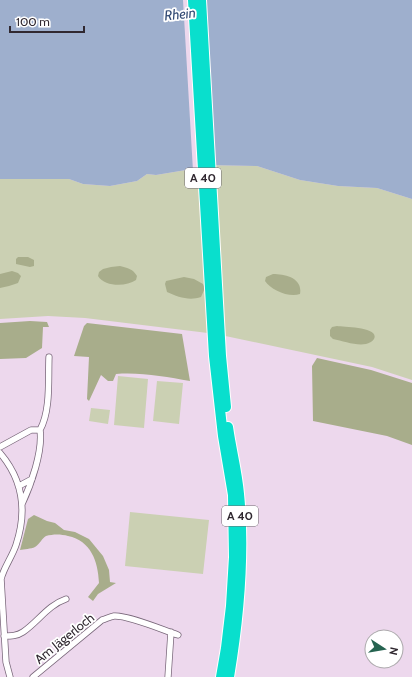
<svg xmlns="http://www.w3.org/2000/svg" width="412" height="677" font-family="Cabin,sans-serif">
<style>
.green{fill:#cbd0b3}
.forest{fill:#a8ad8b}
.water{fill:#9eafcd}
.pier{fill:#edd8ed}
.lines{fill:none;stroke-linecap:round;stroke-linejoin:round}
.street-casing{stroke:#79677a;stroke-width:7}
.highway-casing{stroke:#fff;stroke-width:12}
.street{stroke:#fff;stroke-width:5.5}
.highway{stroke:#09dfcd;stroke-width:10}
.labels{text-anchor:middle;stroke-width:3.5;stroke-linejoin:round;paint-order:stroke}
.shield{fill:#fff;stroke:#6e686e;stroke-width:1}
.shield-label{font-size:12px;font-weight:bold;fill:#302830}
.street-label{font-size:13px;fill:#302830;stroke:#fff}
.water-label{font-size:14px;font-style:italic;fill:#314973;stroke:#fff}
</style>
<rect width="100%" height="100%" fill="#edd8ed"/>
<path class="green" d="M206,165L257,166L300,180L338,186L377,188L412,199V380L372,367L216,334L85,318L48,316L0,319V179H69L83,184L110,186L137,181L147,174L156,175L192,169Z
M118,376L148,379L144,428L114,425Z
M157,381L183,383L179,424L153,421Z
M91,408L110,410L108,424L89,421Z
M130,512L209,520L203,574L125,566Z"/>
<path class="forest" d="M18,257H28L34,260V266L30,267L16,264V259Z
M120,266C128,268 133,269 137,276L136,280C126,287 105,287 98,276L99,272L103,269L111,267Z
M12,271L18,273L21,276L18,283L9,286L0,288V274Z
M273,274C285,274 303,278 300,294C289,298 271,290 265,281L266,277Z
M184,277L194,279L203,284L205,288L201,297C189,301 178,297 167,292L165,284L166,281Z
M30,321L47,322L49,327H43L42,348L26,358L0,359V323Z
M87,323L182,334L190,381C166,377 141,372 116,374L113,381H108L101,375L89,401L87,399L89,357L74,356L84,326Z
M337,326C344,327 380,327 374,339C372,342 369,343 366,344C356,346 343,341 333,339L330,336V330L332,327Z
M317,358L371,370L412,383V445L387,436L313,421L312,366Z
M34,515L47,521L55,523L64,530L75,532L89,539L103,556L109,570L110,582L116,583L98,594L93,601L88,597L99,583C98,561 91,541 68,536C61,534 53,534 46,536C42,538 40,544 35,547C31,549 24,549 20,550L28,519Z"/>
<path class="water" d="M0,0H412V199L377,188L338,186L300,180L257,166L206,165L192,169L156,175L147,174L137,181L110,186L83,184L69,179H0Z"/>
<path class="pier" d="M183,0H206L215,167H206L193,171Z"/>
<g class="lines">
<g class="street-casing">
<path id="street" d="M0,447L31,430H40
M0,453C23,480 27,512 16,545C12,557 4,567 1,579L6,662L10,677
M19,486L32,479
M22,504C31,485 43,451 40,430C51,410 48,379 49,357
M4,636C11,636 17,636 23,632C38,622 48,605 66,599
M33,677L102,620C106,619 109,617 114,616C128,615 163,630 178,635
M168,677L171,632"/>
</g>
<g class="highway-casing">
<path id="highway" d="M193,0L214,356L223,436L233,495L234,557L231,606L226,648L221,677
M201,0L221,356L226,407
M228,427C231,449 237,471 239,494C245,555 239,617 229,677"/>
</g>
<use href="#street" class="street"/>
<use href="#highway" class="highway"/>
</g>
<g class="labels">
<g class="shield">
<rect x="185" y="168" width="36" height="20" rx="3"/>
<rect x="222" y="506" width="36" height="20" rx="3"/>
</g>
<g class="shield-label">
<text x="203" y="182">A 40</text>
<text x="240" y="520">A 40</text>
</g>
<g class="street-label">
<text transform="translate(64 638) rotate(-39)" y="5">Am Jägerloch</text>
</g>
<g class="water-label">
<text transform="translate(180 14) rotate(-6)" y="5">Rhein</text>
</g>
</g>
<g transform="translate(384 649) rotate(102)"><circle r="19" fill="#ffffff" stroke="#aca9ac"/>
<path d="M0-3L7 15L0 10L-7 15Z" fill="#256350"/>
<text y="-6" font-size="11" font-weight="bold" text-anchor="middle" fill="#302830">N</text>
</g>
<path d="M10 26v6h74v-6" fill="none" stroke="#302830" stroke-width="2"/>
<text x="16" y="26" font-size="12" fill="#302830" stroke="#ffffff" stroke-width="3" paint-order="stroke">100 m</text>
</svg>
